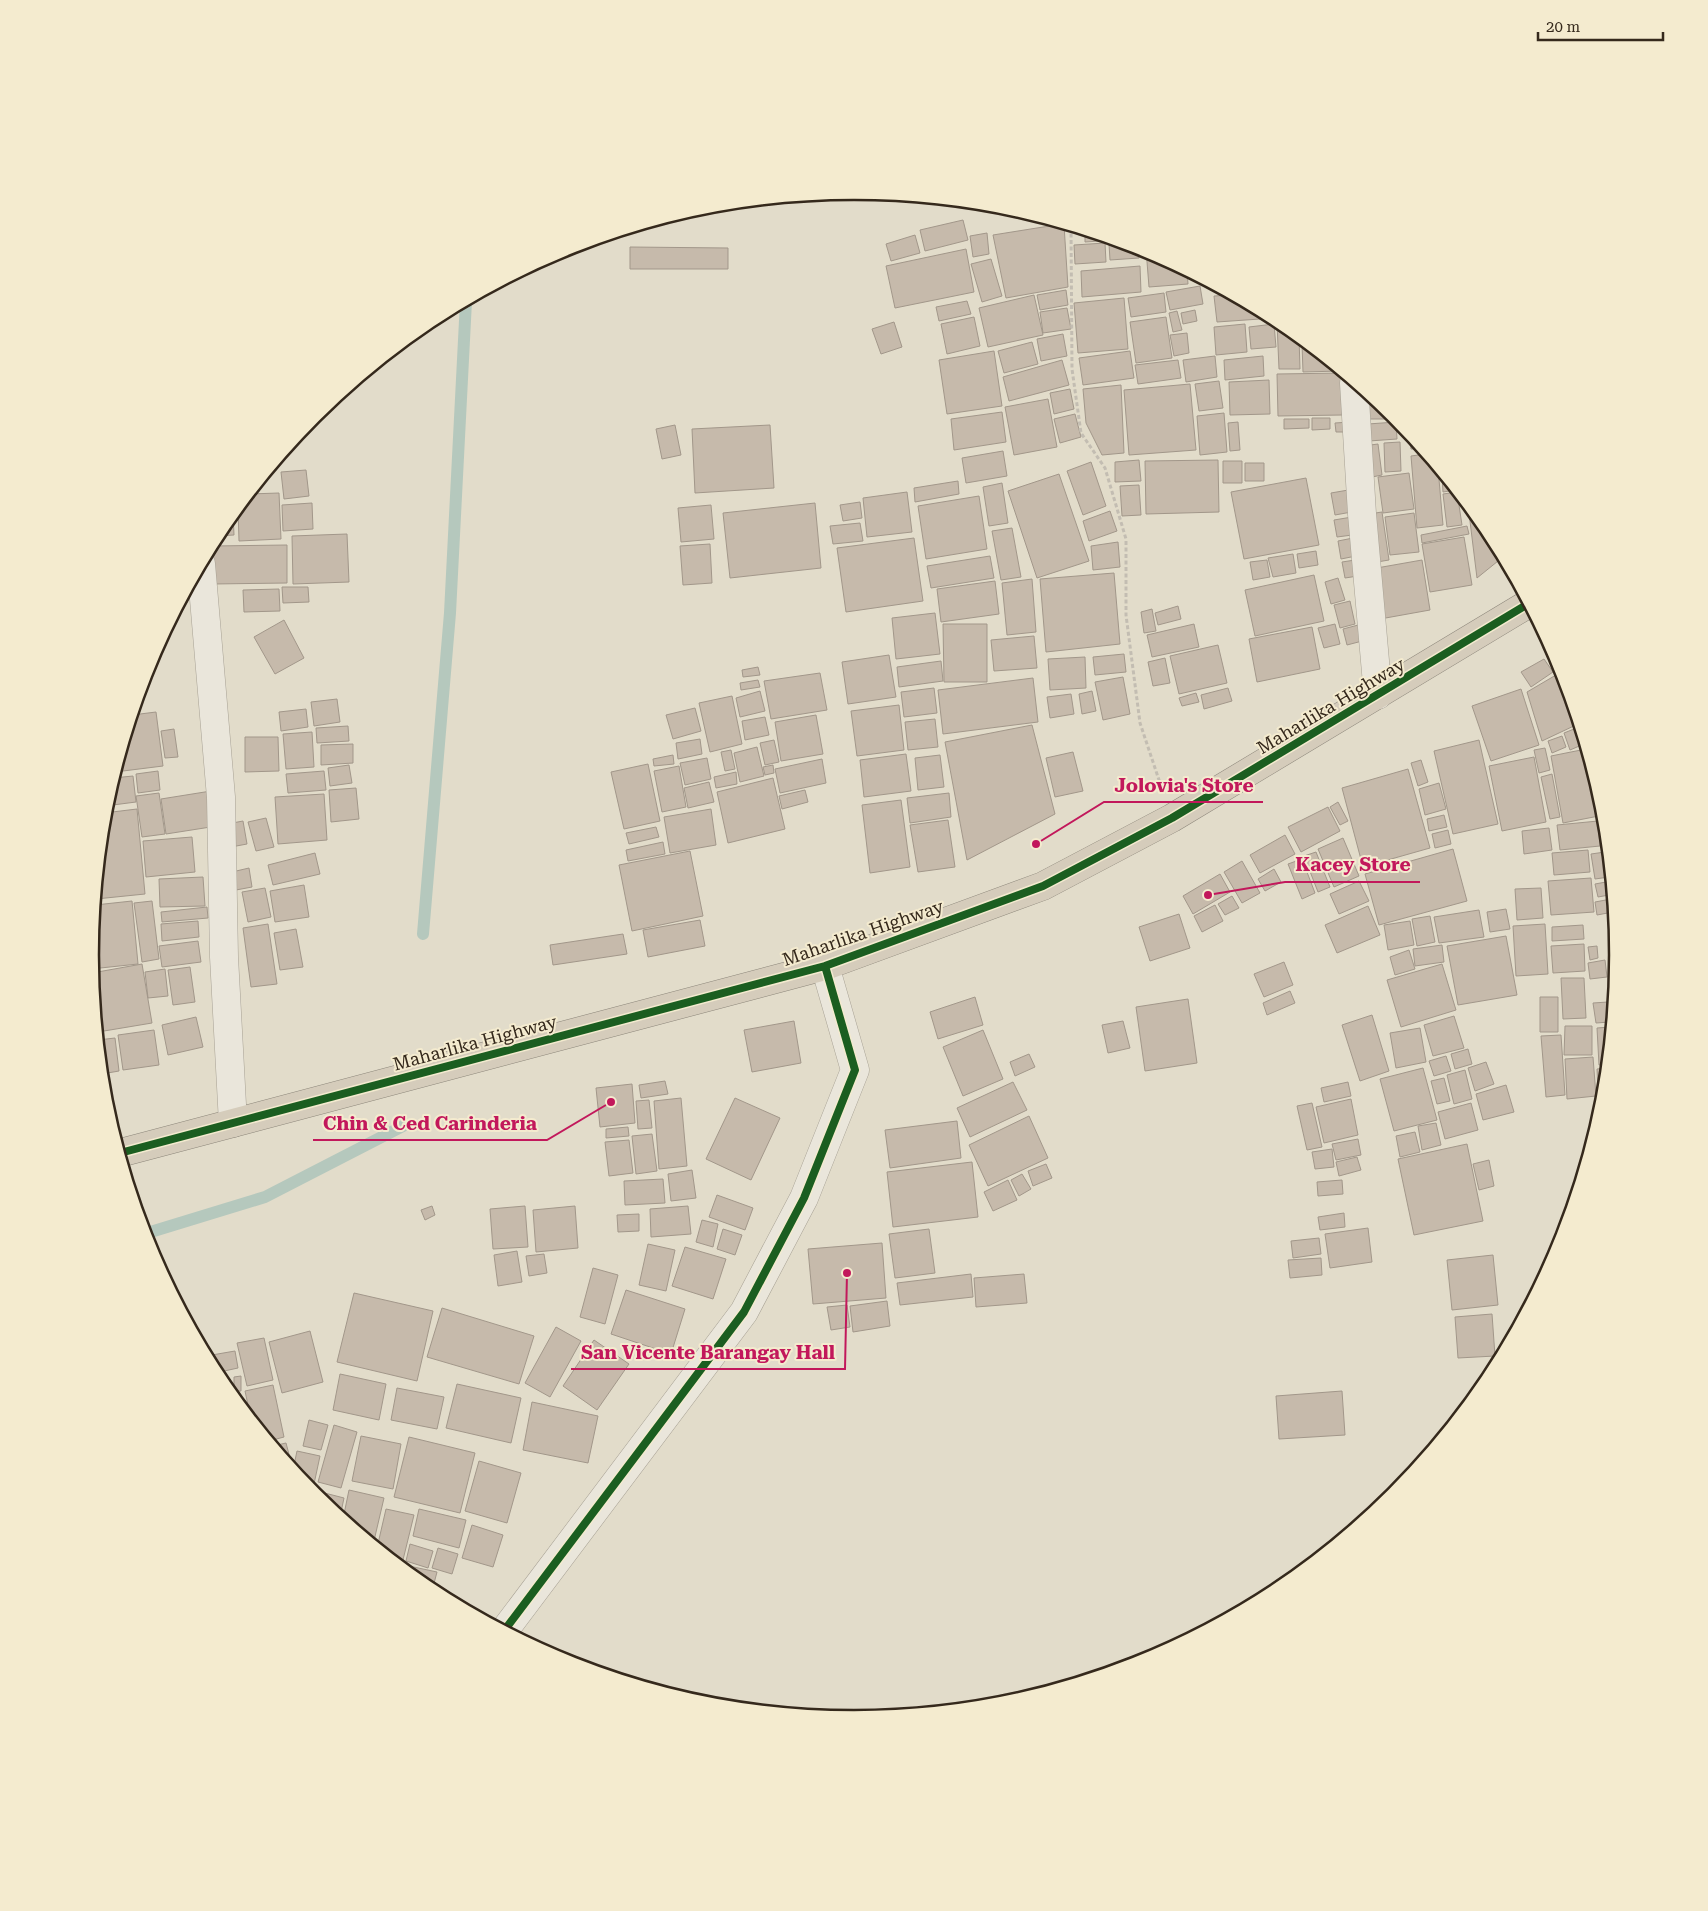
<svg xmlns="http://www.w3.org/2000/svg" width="1708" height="1911" font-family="'Roboto Serif',serif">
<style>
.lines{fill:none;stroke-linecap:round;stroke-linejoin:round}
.stream{stroke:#b5c8bd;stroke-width:12}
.building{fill:#c6baab;stroke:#a2978a}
.minor-casing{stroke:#a7a194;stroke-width:29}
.highway-casing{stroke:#8c867a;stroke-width:29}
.path{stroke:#c3bdb2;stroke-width:3;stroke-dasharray:4 2.5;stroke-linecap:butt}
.minor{stroke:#eae6db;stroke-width:28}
.highway{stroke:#d5ccbb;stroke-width:28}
.cycleway-casing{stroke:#f4ebcf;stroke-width:11}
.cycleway{stroke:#1b5e20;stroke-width:8}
.labels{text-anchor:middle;stroke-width:4;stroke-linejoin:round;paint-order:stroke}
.street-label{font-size:18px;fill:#35291c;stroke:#f4ebcf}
.rim{fill:none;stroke:#35291c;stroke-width:2.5}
.leader{fill:none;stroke:#c2185b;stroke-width:2}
.callout-dot{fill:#c2185b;stroke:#f4ebcf;stroke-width:2}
.callout-label{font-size:19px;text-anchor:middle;font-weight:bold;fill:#c2185b;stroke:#f4ebcf;stroke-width:4;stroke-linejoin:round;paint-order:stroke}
</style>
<rect width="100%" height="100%" fill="#e2dcca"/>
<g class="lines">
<path class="stream" d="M423,934L450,613L466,301
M144,1234L265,1197L403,1126"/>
</g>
<path class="building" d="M963,220L968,240L925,251L920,230Z
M1062,224L1064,225L1068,287L1006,298L993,235Z
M1085,231L1115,240L1085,242Z
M987,233L989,254L973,257L970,236Z
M915,235L920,253L891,261L886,244Z
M1105,243L1106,262L1075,264L1074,245Z
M1123,243L1139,247V258L1110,260L1109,244Z
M630,247L728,248V269H630Z
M966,249L974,292L895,308L886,266Z
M1146,249L1187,271L1188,284L1149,287Z
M991,259L1002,296L982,302L971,264Z
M1140,266L1141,292L1082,297L1081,271Z
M1200,286L1203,304L1170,310L1166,292Z
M1066,290L1068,305L1040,310L1037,295Z
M1164,293L1166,312L1131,317L1128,298Z
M1034,295L1043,335L988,347L979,308Z
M1231,295L1260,310V319L1217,322L1214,296Z
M1124,298L1128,349L1078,353L1074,303Z
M967,301L971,314L939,321L936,307Z
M1067,308L1071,329L1043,333L1040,312Z
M1195,310L1197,321L1183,324L1181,313Z
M1177,311L1182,330L1173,332L1169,313Z
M974,317L980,346L947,354L941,324Z
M1166,317L1172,358L1136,363L1130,322Z
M894,322L902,347L881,354L872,329Z
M1277,323H1281L1299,337L1300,369H1279Z
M1245,324L1247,352L1216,355L1214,327Z
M1274,324L1276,347L1251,349L1249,327Z
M1187,333L1189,353L1174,356L1170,335Z
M1063,334L1067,356L1041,361L1037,339Z
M1032,342L1038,364L1004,373L998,351Z
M1302,344H1307L1341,371L1303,372Z
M994,351L1002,406L947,414L939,360Z
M1130,351L1134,378L1083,385L1079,358Z
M1215,356L1217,377L1186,382L1183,360Z
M1263,356L1264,376L1225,380L1224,360Z
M1062,360L1069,385L1009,401L1003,377Z
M1178,360L1181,378L1138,384L1135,365Z
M1342,373V415L1278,416L1277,374Z
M1269,380L1270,414L1230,415L1229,382Z
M1219,381L1223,408L1199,411L1195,384Z
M1190,384L1196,450L1129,455L1124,390Z
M1121,385L1124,453L1102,455L1086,423L1083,389Z
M1070,389L1074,409L1054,414L1050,393Z
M1362,389L1394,415L1397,419H1362Z
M1048,399L1057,447L1014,455L1005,407Z
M1002,412L1006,442L954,450L951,419Z
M1224,413L1227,452L1200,455L1197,416Z
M1075,414L1081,437L1060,443L1054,419Z
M1312,418H1330V429L1312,430Z
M1284,419H1309V428L1284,429Z
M1238,422L1240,450L1230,451L1228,423Z
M1350,422V432H1336L1335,423Z
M1396,422L1397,439L1369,441L1368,424Z
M675,425L681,455L662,459L656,429Z
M770,425L774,488L695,493L692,429Z
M1410,435L1422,449H1411Z
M1400,442L1401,471L1385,472L1384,443Z
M1378,444L1382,475L1367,478L1363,446Z
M1003,451L1007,476L966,483L962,458Z
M1426,454L1438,468L1443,525L1417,528L1411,456Z
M1139,460L1141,481L1115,482V462Z
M1218,460L1219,512L1146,514L1145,461Z
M1223,461H1242V483H1223Z
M1091,462L1106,506L1083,515L1067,471Z
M1245,463H1264V481H1245Z
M306,470L309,496L284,499L281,472Z
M1409,473L1414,509L1383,513L1378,477Z
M1059,474L1089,561L1037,578L1008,491Z
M1442,476H1444L1456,490L1443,492Z
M1306,478L1319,545L1244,559L1231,492Z
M958,481L959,494L915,502L914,488Z
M1002,483L1008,523L989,526L983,487Z
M1139,485L1141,515L1122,516L1120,486Z
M1354,489L1357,511L1335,515L1331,493Z
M907,492L912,532L867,537L863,498Z
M1457,492L1462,525L1447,527L1443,494Z
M279,493L281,539L239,541L238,508L249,494Z
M979,496L987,549L926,559L918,506Z
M860,502L862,518L843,521L840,505Z
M312,503L313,529L283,531L282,505Z
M815,503L821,568L730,578L723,513Z
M711,505L714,539L681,542L678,508Z
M1468,505L1489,531L1503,557L1477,578Z
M1110,511L1117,531L1089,541L1083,521Z
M1382,512L1389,560L1371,563L1363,515Z
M233,513L234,535L216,536L219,531Z
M1414,513L1419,552L1390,555L1385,517Z
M1358,516L1360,534L1337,537L1334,520Z
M860,523L863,541L833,544L830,526Z
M1467,526L1469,534L1422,543L1421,535Z
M1012,528L1021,577L1001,580L992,531Z
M347,534L349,582L293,584L292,536Z
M1464,537L1472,585L1430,592L1422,544Z
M914,538L923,601L846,612L837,548Z
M1353,538L1356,556L1341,559L1338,541Z
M1118,542L1120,567L1093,570L1091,546Z
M710,544L712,583L683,585L680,546Z
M287,545V583L213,584V546Z
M1316,551L1318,565L1299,568L1297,554Z
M1293,554L1296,573L1273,577L1268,558Z
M990,556L994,578L931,588L927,566Z
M1267,560L1270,577L1253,580L1250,562Z
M1355,560L1358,576L1345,578L1342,562Z
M1422,560L1430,610L1380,619L1371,569Z
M1114,573L1120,644L1046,652L1040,579Z
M1314,575L1324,621L1255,636L1245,590Z
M1338,578L1345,600L1331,604L1325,582Z
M1032,579L1036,632L1007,635L1002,583Z
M995,581L999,614L941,622L937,589Z
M282,587H308L309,602L283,603Z
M279,589L280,611L244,612L243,590Z
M1350,601L1355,624L1340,628L1334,605Z
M1178,606L1181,619L1158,625L1155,613Z
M1152,609L1156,631L1144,633L1141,612Z
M935,613L940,654L896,659L892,618Z
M284,620L304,658L275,674L254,637Z
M943,624H987V682H944Z
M1194,624L1199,647L1152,657L1147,635Z
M1335,624L1340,644L1324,648L1318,628Z
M1362,624L1366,640L1347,645L1343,629Z
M1312,627L1320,669L1257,682L1249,639Z
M1034,636L1037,668L994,671L991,640Z
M1218,645L1227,683L1179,694L1170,656Z
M1550,645L1558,659L1551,662L1543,648Z
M1124,654L1126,672L1095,675L1093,657Z
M889,655L896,697L848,704L842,662Z
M1085,657L1086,688L1050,690L1048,659Z
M1165,658L1170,683L1153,686L1148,662Z
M1544,659L1553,672L1531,687L1521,672Z
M941,661L943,681L899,687L897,667Z
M1559,662L1566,682L1563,683L1555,665Z
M758,667L760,675L743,677L742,670Z
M820,673L827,710L771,719L764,681Z
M1556,675L1575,714L1578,724L1542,741L1527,692Z
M1123,677L1130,714L1103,720L1095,682Z
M1033,678L1038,722L943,734L938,690Z
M758,680L760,687L741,690L740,683Z
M934,688L937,713L904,717L901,692Z
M1228,688L1232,701L1204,709L1201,695Z
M1521,689L1539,745L1491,761L1472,706Z
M760,691L765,711L740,717L736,698Z
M1092,691L1096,711L1082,714L1079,694Z
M1196,693L1199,702L1182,706L1179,698Z
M1071,694L1074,714L1050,718L1047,697Z
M732,696L742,744L710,752L699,703Z
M337,699L340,722L314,726L311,702Z
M899,705L904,750L857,756L851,711Z
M695,708L701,731L673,739L666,715Z
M306,709L308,727L281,731L279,712Z
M156,712L163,766L115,772L132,715Z
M816,715L823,754L781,761L775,722Z
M765,717L769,735L745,740L742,721Z
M935,719L938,747L908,750L905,722Z
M1032,725L1055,814L967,860L945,742Z
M348,726L349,741L317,743L316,728Z
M1579,727L1584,744L1570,750L1564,733Z
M174,729L178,757L165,758L161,731Z
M312,732L314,767L286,769L283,734Z
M1562,736L1566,747L1552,753L1548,741Z
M245,737H278L279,771L245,772Z
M700,739L702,754L678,759L676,743Z
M774,740L779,762L765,765L760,743Z
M1479,740L1498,824L1453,834L1434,751Z
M353,744V763L321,765V745Z
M757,747L764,776L740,782L734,753Z
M1545,748L1550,770L1539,773L1534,750Z
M1586,749L1603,807L1604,815L1563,823L1551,756Z
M731,750L735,769L725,771L721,752Z
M1073,752L1083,791L1055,797L1046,758Z
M906,754L911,791L864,797L860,760Z
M673,755L674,764L654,766L653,759Z
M940,755L944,787L918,790L915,758Z
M1534,757L1546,822L1502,831L1489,766Z
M707,758L711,779L685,785L680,763Z
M822,759L826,783L780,793L775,769Z
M1421,760L1428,782L1418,786L1411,763Z
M648,764L660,821L624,829L611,772Z
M349,765L352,783L330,786L328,768Z
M773,765L774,773L765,775L763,767Z
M679,766L686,807L662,812L654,771Z
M1408,769L1430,848L1363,867L1342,788Z
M158,771L160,790L138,793L136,774Z
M324,771L326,790L288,793L286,774Z
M736,772L737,784L716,788L714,777Z
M1552,774L1560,817L1550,819L1541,777Z
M133,776L136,802L105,806L113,778Z
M773,778L785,829L728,843L717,792Z
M709,782L714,802L688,808L684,788Z
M1439,783L1446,809L1425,815L1419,789Z
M356,788L359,819L331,822L329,790Z
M805,790L808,802L782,809L779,796Z
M211,791L217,826L166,834L161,799Z
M159,793L165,834L142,837L136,796Z
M949,793L951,817L910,823L907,798Z
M324,794L327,840L278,844L275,797Z
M901,800L910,867L870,873L862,805Z
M1338,802L1348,821L1340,825L1330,807Z
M1328,807L1340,831L1301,852L1288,827Z
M137,809L145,894L96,899L104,813Z
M711,809L716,845L670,853L664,817Z
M1444,815L1447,827L1429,831L1427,819Z
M266,818L274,847L256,851L248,822Z
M948,820L955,867L918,872L910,825Z
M243,821L247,844L231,847L227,824Z
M1598,821L1600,846L1560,850L1557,825Z
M656,827L659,837L629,844L626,833Z
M1549,828L1552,850L1524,854L1522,831Z
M1448,830L1451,844L1435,848L1432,834Z
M1285,835L1295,854L1260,873L1250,855Z
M192,837L195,872L146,877L143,841Z
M1343,838L1359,876L1334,887L1318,849Z
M663,842L665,854L628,861L626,850Z
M1453,849L1467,901L1379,925L1365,874Z
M1588,850L1590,872L1554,875L1552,853Z
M690,851L703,916L632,931L619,865Z
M1316,852L1330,887L1318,892L1304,856Z
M1605,852L1609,877L1595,879L1591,854Z
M315,853L320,874L273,885L268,865Z
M1302,859L1315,893L1302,899L1288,864Z
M1242,861L1260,893L1242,903L1224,872Z
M249,868L252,887L236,890L232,872Z
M1274,869L1281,882L1265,891L1258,879Z
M1220,874L1230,892L1193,914L1183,896Z
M203,877L205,906L160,907L159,879Z
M1591,878L1594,912L1551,915L1548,881Z
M1359,881L1369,901L1339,914L1330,894Z
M1606,882L1609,895L1598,897L1595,884Z
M304,885L309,917L275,922L270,891Z
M265,888L271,917L248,922L242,892Z
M1541,888L1543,918L1517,920L1515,889Z
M1232,896L1239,908L1225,915L1218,904Z
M1611,899L1613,912L1597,915L1595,902Z
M132,901L138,964L91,969L90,955L95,905Z
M152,901L159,959L142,962L134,903Z
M1215,905L1223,921L1202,932L1194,916Z
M1368,906L1380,935L1337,953L1325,925Z
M207,907L208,918L162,922L161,912Z
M1506,909L1510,929L1490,932L1487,912Z
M1479,910L1484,937L1439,943L1434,917Z
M1179,914L1190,948L1150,961L1139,927Z
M1430,916L1435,942L1417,946L1412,919Z
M700,920L705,946L648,957L643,930Z
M198,921L199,937L162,941L161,924Z
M1410,921L1414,945L1388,950L1384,925Z
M268,924L277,984L251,987L243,928Z
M1545,924L1548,974L1516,976L1513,926Z
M1583,925L1584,939L1552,941V927Z
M296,929L303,967L280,970L274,933Z
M623,934L627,954L553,965L550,945Z
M1506,936L1517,995L1458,1005L1447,946Z
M198,941L201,962L162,967L159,946Z
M1584,944L1585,971L1553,973L1551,946Z
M1442,945L1444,962L1415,966L1413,949Z
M1597,946L1598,958L1590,960L1588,947Z
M1409,950L1415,969L1395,975L1390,957Z
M1605,960L1607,977L1590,979L1588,963Z
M1284,962L1293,985L1264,997L1254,974Z
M142,964L152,1023L98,1032L92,973Z
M1442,964L1456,1010L1401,1027L1387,980Z
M190,967L195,1002L173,1005L168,970Z
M165,969L168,996L148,998L145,972Z
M1561,978H1584L1586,1018L1563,1019Z
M1290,991L1295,1003L1267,1015L1263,1003Z
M975,997L983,1025L938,1039L930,1012Z
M1540,997H1558V1032H1540Z
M1188,999L1197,1063L1145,1071L1136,1007Z
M1608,1002L1610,1022L1596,1023L1593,1003Z
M1372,1015L1389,1071L1360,1081L1342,1025Z
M1454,1016L1464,1048L1433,1056L1424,1025Z
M196,1017L203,1047L168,1055L162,1025Z
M794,1021L801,1063L752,1072L744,1030Z
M1123,1021L1130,1048L1108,1053L1102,1025Z
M1565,1026H1592V1055H1564Z
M1610,1027L1607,1065H1599L1597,1028Z
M1420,1028L1426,1062L1396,1068L1390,1033Z
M154,1030L159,1065L123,1070L118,1035Z
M983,1030L1003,1079L963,1096L943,1047Z
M1561,1035L1565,1095L1546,1097L1541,1036Z
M115,1038L119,1071L102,1074L98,1040Z
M1468,1049L1472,1064L1455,1069L1451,1054Z
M1029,1054L1035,1067L1015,1076L1010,1062Z
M1446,1056L1451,1071L1434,1076L1429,1061Z
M1593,1057L1596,1096L1567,1099L1565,1059Z
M1486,1062L1494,1084L1475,1091L1468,1068Z
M1423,1068L1437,1120L1394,1131L1380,1079Z
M1607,1068L1603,1105L1601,1111L1599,1112L1597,1069Z
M1465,1070L1472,1099L1454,1104L1447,1075Z
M1444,1078L1450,1101L1437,1104L1431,1081Z
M665,1081L668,1094L641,1098L639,1085Z
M1013,1082L1027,1110L970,1137L957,1108Z
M1348,1082L1351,1096L1324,1102L1321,1088Z
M632,1084L635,1123L600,1127L596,1088Z
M1506,1085L1514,1112L1483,1120L1476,1094Z
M681,1098L687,1166L659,1169L654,1101Z
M735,1098L780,1118L751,1180L706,1159Z
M1351,1099L1358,1135L1324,1143L1316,1107Z
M649,1100L652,1128L638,1129L636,1101Z
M1312,1103L1322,1147L1307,1150L1297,1106Z
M1471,1103L1478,1130L1445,1139L1438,1112Z
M1029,1116L1048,1158L988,1186L969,1145Z
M957,1121L961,1158L890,1168L885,1130Z
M1436,1123L1441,1145L1422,1150L1418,1126Z
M628,1127L629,1136L606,1138V1129Z
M1415,1132L1420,1152L1400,1157L1396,1136Z
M652,1134L657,1171L636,1174L632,1136Z
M1358,1139L1361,1155L1336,1160L1332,1144Z
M629,1140L633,1173L609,1176L605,1142Z
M1467,1144L1483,1221L1414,1235L1398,1159Z
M1332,1149L1334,1167L1315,1169L1312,1152Z
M1357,1157L1361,1170L1339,1176L1336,1162Z
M1489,1160L1494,1186L1479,1190L1473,1164Z
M972,1162L978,1217L893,1227L887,1172Z
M1046,1164L1052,1178L1033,1186L1028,1171Z
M692,1170L696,1198L671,1201L668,1174Z
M1022,1174L1031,1189L1019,1196L1011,1180Z
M663,1179L665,1203L625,1205L624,1181Z
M1008,1180L1017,1200L993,1211L984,1192Z
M1342,1180L1343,1194L1318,1196L1317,1182Z
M717,1195L753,1208L745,1230L709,1217Z
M432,1206L435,1215L425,1220L421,1210Z
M525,1206L528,1247L493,1249L490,1209Z
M575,1206L578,1248L536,1252L533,1210Z
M688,1206L691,1234L651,1237L650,1209Z
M1344,1213L1345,1227L1320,1230L1318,1217Z
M639,1214V1231L618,1232L617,1215Z
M702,1220L718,1224L713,1247L696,1242Z
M1368,1228L1372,1262L1330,1268L1325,1234Z
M723,1229L742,1235L735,1255L717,1249Z
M929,1229L935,1273L895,1278L889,1234Z
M1319,1238L1321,1254L1293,1258L1291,1241Z
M882,1243L886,1298L813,1304L808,1249Z
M648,1244L675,1250L666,1291L639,1285Z
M685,1247L726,1259L713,1299L672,1286Z
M517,1251L522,1282L498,1286L494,1255Z
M544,1254L547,1273L529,1276L526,1256Z
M1493,1255L1498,1305L1452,1310L1447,1260Z
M1321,1258L1322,1275L1290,1278L1288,1260Z
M593,1268L618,1275L605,1324L580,1317Z
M971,1274L973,1297L900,1305L897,1283Z
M1024,1274L1027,1303L976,1307L974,1278Z
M626,1290L685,1309L671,1354L611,1334Z
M354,1293L433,1311L417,1381L337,1362Z
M887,1301L890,1326L853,1332L850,1306Z
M847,1305L850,1327L831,1330L827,1307Z
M442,1308L534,1336L519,1384L427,1357Z
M1492,1314L1495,1356L1458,1358L1455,1317Z
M556,1327L581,1341L550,1397L525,1383Z
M310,1331L323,1382L282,1393L269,1342Z
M264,1338L273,1380L247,1386L237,1343Z
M594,1340L629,1364L597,1410L563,1386Z
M235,1351L238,1368L215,1373L206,1356Z
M340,1374L386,1384L379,1420L333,1410Z
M241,1376V1391H234V1377Z
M228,1377L230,1390L228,1391L218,1378Z
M457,1384L521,1398L511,1443L446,1428Z
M273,1385L284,1437L269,1441L251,1419L245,1391Z
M397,1388L444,1397L437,1429L391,1420Z
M1342,1391L1345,1435L1279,1439L1276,1396Z
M532,1402L598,1416L588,1463L523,1450Z
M309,1420L328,1425L321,1450L303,1446Z
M334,1425L357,1432L341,1488L318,1482Z
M361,1436L401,1444L393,1489L352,1481Z
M409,1437L475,1453L460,1513L394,1497Z
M286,1443L291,1462L287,1463L273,1446Z
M297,1451L320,1456L314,1484L302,1481L293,1470Z
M479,1461L521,1473L507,1523L465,1511Z
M313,1490L344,1498L340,1517L314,1496Z
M349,1490L384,1498L373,1545L343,1519Z
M386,1509L414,1515L401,1568L377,1548Z
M419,1509L466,1520L459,1548L413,1536Z
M472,1525L503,1535L493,1567L462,1558Z
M410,1544L433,1551L428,1568L406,1561Z
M438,1548L458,1554L452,1574L432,1568Z
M409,1566L437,1572L432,1591L407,1572Z"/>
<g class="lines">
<g class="minor-casing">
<path id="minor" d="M1354,383L1362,514L1378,695
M201,564L221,797L224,957L233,1123
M504,1631L744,1312L804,1198L855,1070L825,966"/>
</g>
<g class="highway-casing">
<path id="highway" d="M120,1153L825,966L1043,886L1172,818L1528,604"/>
</g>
<path class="path" d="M1071,227L1072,369L1081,433L1105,468L1126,539V615L1140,723L1160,783"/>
<use href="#minor" class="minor"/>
<use href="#highway" class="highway"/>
<g class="cycleway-casing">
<path id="cycleway" d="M120,1153L825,966L1043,886L1172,818L1528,604
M504,1631L744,1312L804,1198L855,1070L825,966"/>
</g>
<use href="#cycleway" class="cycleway"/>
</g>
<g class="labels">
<g class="street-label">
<text transform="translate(1331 706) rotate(-31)" y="6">Maharlika Highway</text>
<text transform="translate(863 933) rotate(-19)" y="6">Maharlika Highway</text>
<text transform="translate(475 1043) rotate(-15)" y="6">Maharlika Highway</text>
</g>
</g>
<path d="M0 0H1708V1911H0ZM99 955a755 755 0 1 1 1510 0a755 755 0 1 1-1510 0Z" fill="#f4ebcf" fill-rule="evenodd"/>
<path class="rim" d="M99 955a755 755 0 1 1 1510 0a755 755 0 1 1-1510 0Z"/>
<path class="leader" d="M1036 844L1104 802H1263M1208 895L1285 882H1420M611 1102L547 1140H313M847 1273L845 1369H571"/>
<g class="callout-dot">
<circle cx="1036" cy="844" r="5"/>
<circle cx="1208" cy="895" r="5"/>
<circle cx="611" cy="1102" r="5"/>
<circle cx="847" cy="1273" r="5"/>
</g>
<g class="callout-label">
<text x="1184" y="792">Jolovia's Store</text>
<text x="1353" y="871">Kacey Store</text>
<text x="430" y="1130">Chin &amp; Ced Carinderia</text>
<text x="708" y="1359">San Vicente Barangay Hall</text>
</g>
<path d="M1538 32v8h125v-8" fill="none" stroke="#35291c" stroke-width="2.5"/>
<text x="1546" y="32" font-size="15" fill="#35291c" stroke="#f4ebcf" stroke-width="4" paint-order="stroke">20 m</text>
</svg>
